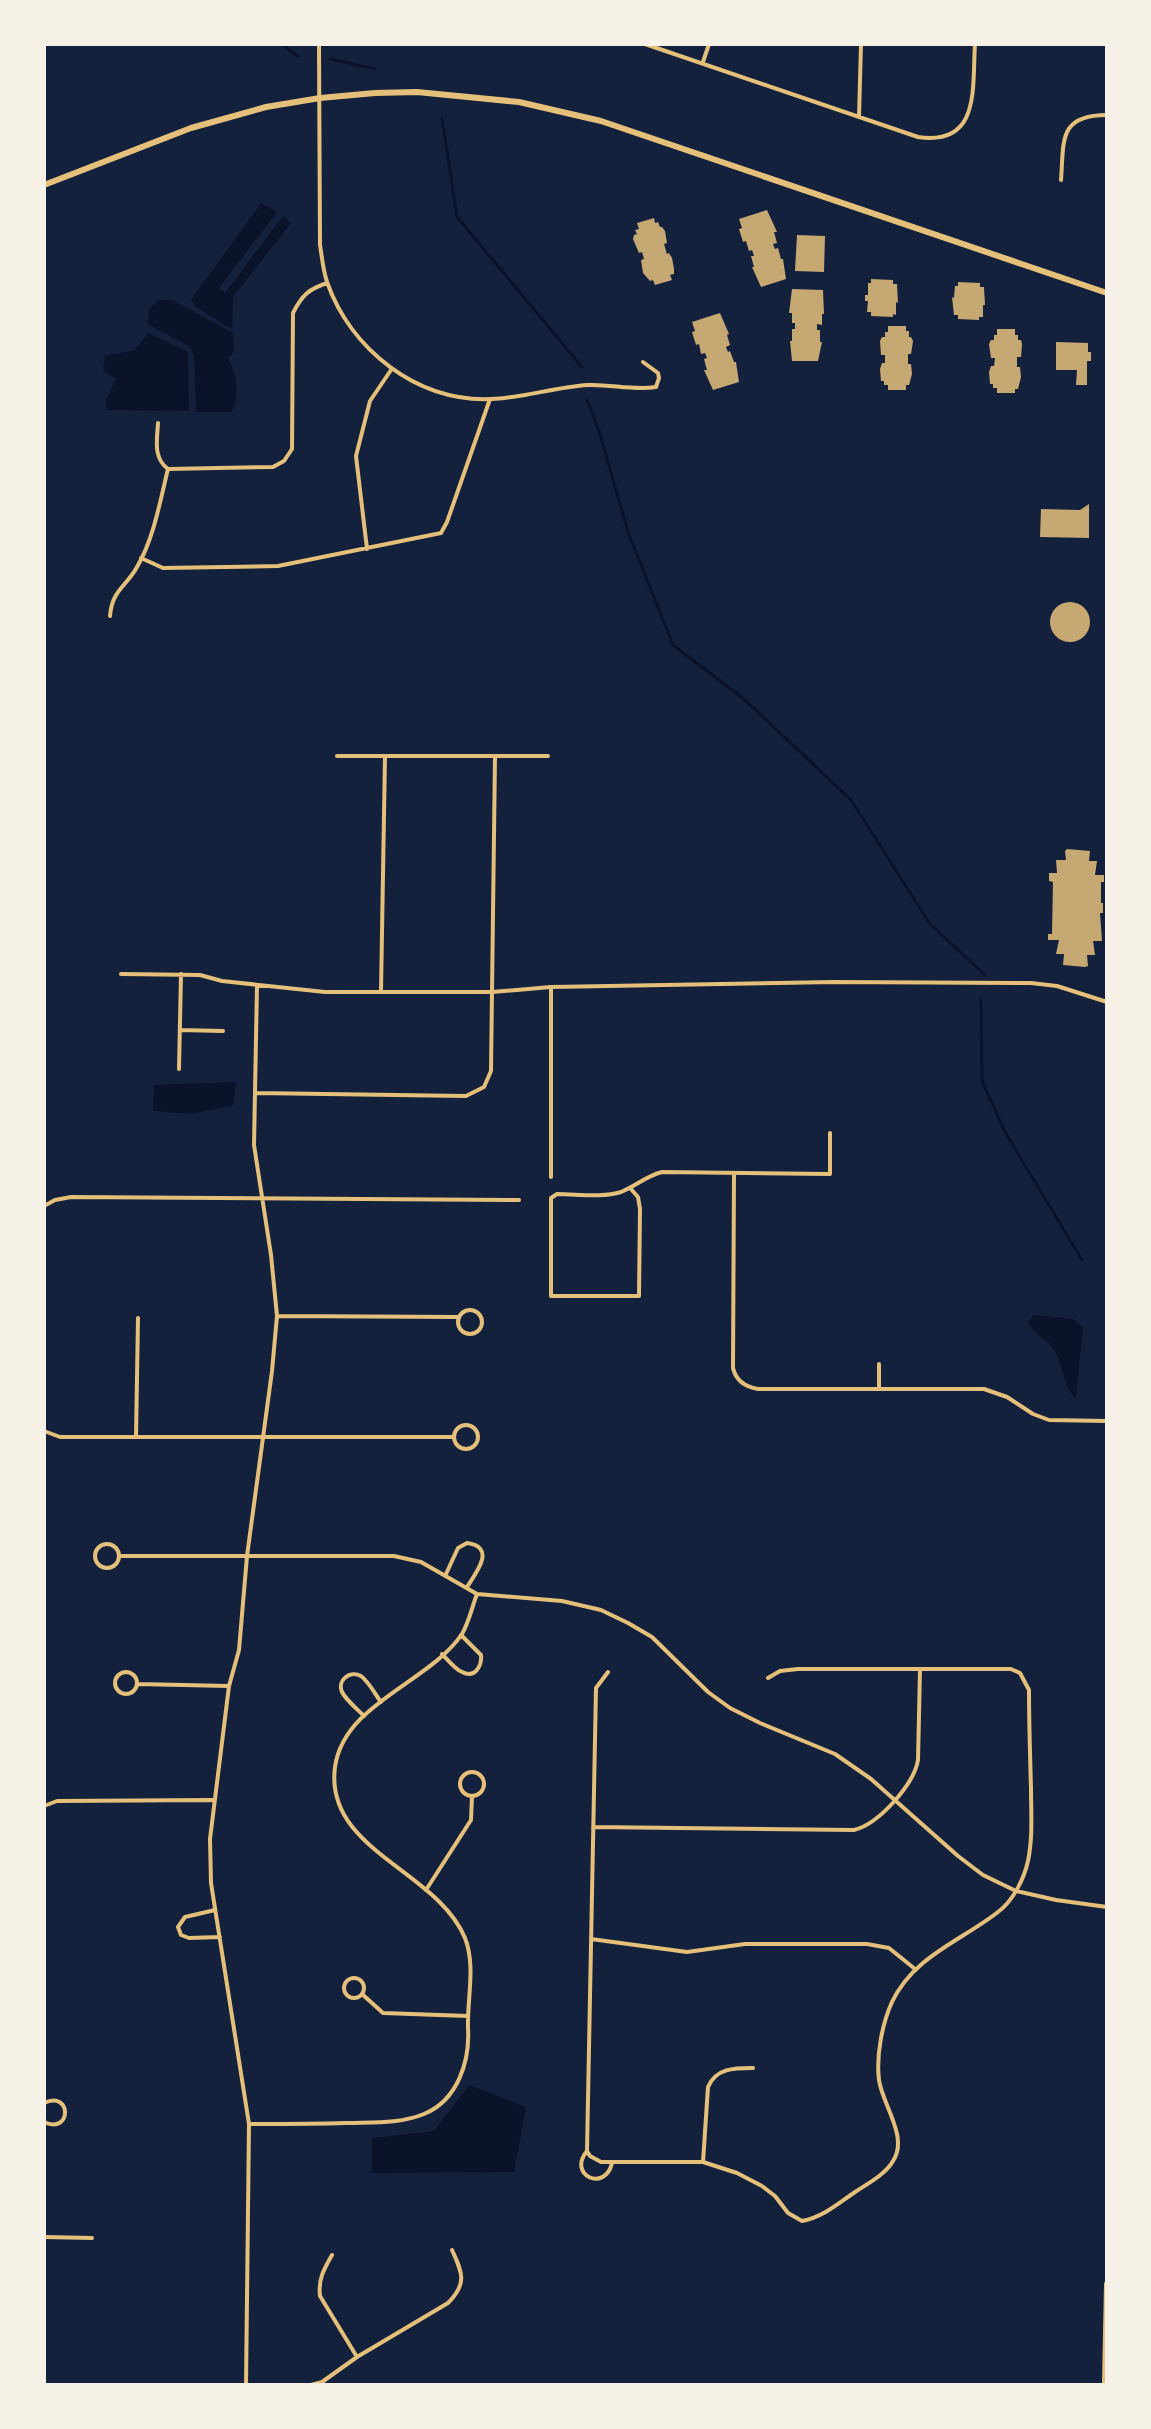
<svg xmlns="http://www.w3.org/2000/svg" width="1151" height="2429" font-family="Roboto,sans-serif">
<style>
.water{fill:#0b132b}
.lines{fill:none;stroke-linecap:round;stroke-linejoin:round}
.stream{stroke:#0b132b;stroke-width:3}
.building{fill:#c6a872}
.minor{stroke:#e5c07b;stroke-width:4}
.secondary{stroke:#e5c07b;stroke-width:6}
</style>
<rect width="100%" height="100%" fill="#14213d"/>
<path class="water" d="M261,203L277,212L219,288L225,293L283,216L291,223L233,297L232,329L197,308L191,300Z
M158,300H172L233,333L234,352L228,358C237,377 240,392 232,412H196L194,356L190,347L148,324L149,309Z
M148,333L188,352L189,411L106,410V400L116,379L103,371L105,356L135,350Z
M236,1082L233,1105L191,1114L153,1111L154,1085Z
M1034,1315L1073,1319L1083,1327L1076,1399C1064,1388 1063,1365 1055,1351C1048,1338 1035,1337 1028,1322Z
M469,2085L526,2107L514,2172L372,2173V2138L434,2131Z"/>
<g class="lines">
<path class="stream" d="M281,44L298,56
M330,59L375,69
M442,118L457,217L582,367
M587,400L599,431L628,532L673,645L744,699L851,800L930,924L985,975
M981,999L982,1081L1005,1132L1082,1260"/>
</g>
<path class="building" d="M767,210L777,232H774L777,243L773,244L775,249L778,248L781,259H783L786,279L761,287L752,267H754L751,256H754L752,250L749,251L746,241L743,242L739,229L742,228L739,219Z
M654,218L655,223L658,222L660,227H662L665,231L667,243L664,244L667,254L669,253L672,258L674,269V274L670,275L672,280L655,285L653,280L650,281L643,273L641,260L644,259L642,252L639,253L633,239L634,235L637,234L635,230L639,229L637,223Z
M797,235L825,236L824,272L795,271Z
M871,279L893,280V284H897L898,303L896,302V315L893,314V317L871,316V312H867L868,301H865V295H868V283H871Z
M958,282L980,283V287H984L985,305H983V317H979V320L958,319V315H954L952,297L954,298L955,286H958Z
M792,289L823,290L824,314H822V325L817,324V330H820V342H822L818,361H792L790,341H792V329H795V323H792V313H789Z
M720,313L729,334L727,335L730,345L726,347L728,352L730,351L734,362H736L739,382L713,390L704,370H707L704,359L707,358L705,353L701,354L699,344L696,345L692,332L695,331L692,322Z
M888,326H906V331H909V337H911L913,341L911,354H908V364H911L912,374L909,385H906V390H888V385H884V381H881L880,369L882,363H885V355H881L880,341L882,337H885V332H888Z
M997,329H1015V335H1018V340H1021L1022,344L1021,357H1017V367H1020L1021,377L1018,389H1015V393H997V388H993V384H990L989,372L991,366H994L995,358H991L989,344L991,340H994V335H997Z
M1056,342L1088,343V352H1091V361H1087V385H1076L1077,370H1056Z
M1089,504V538L1040,537L1041,509L1080,510Z
M1050 622a20 20 0 1 1 40 0a20 20 0 1 1-40 0Z
M1067,849L1090,851L1089,861H1097L1095,875H1104V882H1101V903H1103V913H1100L1102,941H1093L1095,955H1087L1088,966L1085,967L1063,965L1064,954H1056L1059,940H1048V934H1052L1053,882L1049,881V873H1057L1056,860H1066L1065,851Z"/>
<g class="lines">
<path class="minor" d="M319,44L320,245C322,257 323,270 327,282C351,350 417,402 491,399C524,398 555,387 588,385C611,384 634,391 656,387L659,378L658,373L643,362
M645,44L918,137C981,146 972,88 975,44
M703,62L709,44
M859,117L861,44
M1061,180C1064,141 1058,115 1107,115
M158,423C157,440 153,458 168,469
M168,469L273,467L284,461L292,449L293,313C302,295 309,289 327,283
M367,549L356,456L370,401L391,370
M141,558L163,568L278,566L441,533L447,522L490,399
M110,616C112,590 126,587 137,567C154,538 160,501 168,469
M337,756H548
M121,974L200,975L222,981L325,992H492L551,987L834,982L1031,983L1057,986L1107,1002
M381,992L385,756
M180,1030L223,1031
M179,1069L181,974
M255,1093L466,1096L484,1087L491,1071L495,756
M734,1173L733,1368C736,1381 746,1387 758,1389H984L1007,1397L1033,1414L1049,1420L1107,1421
M551,1177V987
M630,1188L638,1197L640,1209L639,1296H551V1198L557,1194C577,1194 602,1198 621,1192C636,1186 646,1176 662,1172L830,1174V1133
M44,1206L55,1200L71,1197L519,1200
M458 1322a12 12 0 1 1 24 0a12 12 0 1 1-24 0Z
M277,1316L459,1317
M879,1364V1389
M454 1437a12 12 0 1 1 24 0a12 12 0 1 1-24 0Z
M44,1431L60,1437H454
M136,1437L138,1318
M95 1556a12 12 0 1 1 24 0a12 12 0 1 1-24 0Z
M119,1556H394L421,1562L477,1594L562,1601L601,1610L628,1623L652,1637L708,1692L730,1708L760,1723L835,1754L871,1779L958,1856L983,1875L1016,1891L1056,1900L1107,1907
M446,1574L458,1548L467,1543C497,1547 476,1573 467,1587
M442,1654C448,1660 455,1669 462,1672C475,1679 482,1666 481,1655L461,1635
M115 1683a11 11 0 1 1 22 0a11 11 0 1 1-22 0Z
M608,1672L596,1688L587,2151L590,2156L601,2162H703L737,2173L762,2186L775,2196L788,2213L802,2221C823,2217 839,2203 855,2192C867,2184 886,2174 893,2161C909,2137 882,2104 879,2080C876,2056 882,2024 892,2002C914,1956 961,1941 998,1912C1013,1901 1024,1879 1028,1861C1033,1837 1031,1812 1031,1788C1030,1755 1029,1722 1029,1690L1020,1673L1011,1669H798L780,1671L768,1678
M137,1684L229,1686
M364,1716C357,1709 346,1700 342,1692C337,1680 350,1670 361,1676C369,1682 375,1694 381,1702
M460 1784a12 12 0 1 1 24 0a12 12 0 1 1-24 0Z
M44,1806L57,1801L213,1800
M593,1827L854,1830C879,1824 914,1784 918,1760L920,1670
M426,1890L471,1820L472,1796
M215,1910L185,1917L178,1927L181,1935L189,1938L220,1937
M591,1939L687,1952L745,1944H867L889,1948L915,1969
M344 1988a10 10 0 1 1 20 0a10 10 0 1 1-20 0Z
M362,1994L383,2013L468,2016
M44,2103C72,2090 72,2135 44,2122
M249,2124C281,2124 314,2124 346,2123C372,2122 400,2124 424,2114C458,2100 470,2061 468,2028C467,1999 476,1966 465,1938C437,1870 324,1850 335,1767C344,1703 429,1683 462,1634C469,1622 472,1607 477,1594
M587,2151C567,2175 605,2193 612,2163
M703,2162L708,2087C716,2068 734,2068 753,2068
M44,2237L92,2238
M332,2255C324,2269 318,2279 320,2296L357,2357
M182,2385H189
M246,2385L249,2124L211,1883L210,1839L229,1686L239,1650L247,1556L272,1371L277,1316L271,1255L254,1145L257,985
M311,2385L322,2382L357,2357L448,2303C468,2283 462,2272 452,2250"/>
<path class="secondary" d="M44,185L191,128L266,107L320,98L375,93L417,92L519,102L601,121L1107,293
M1105,2385L1107,2284"/>
</g>
<rect width="1151" height="2429" fill="none" stroke="#f6f1e7" stroke-width="92"/>
</svg>
